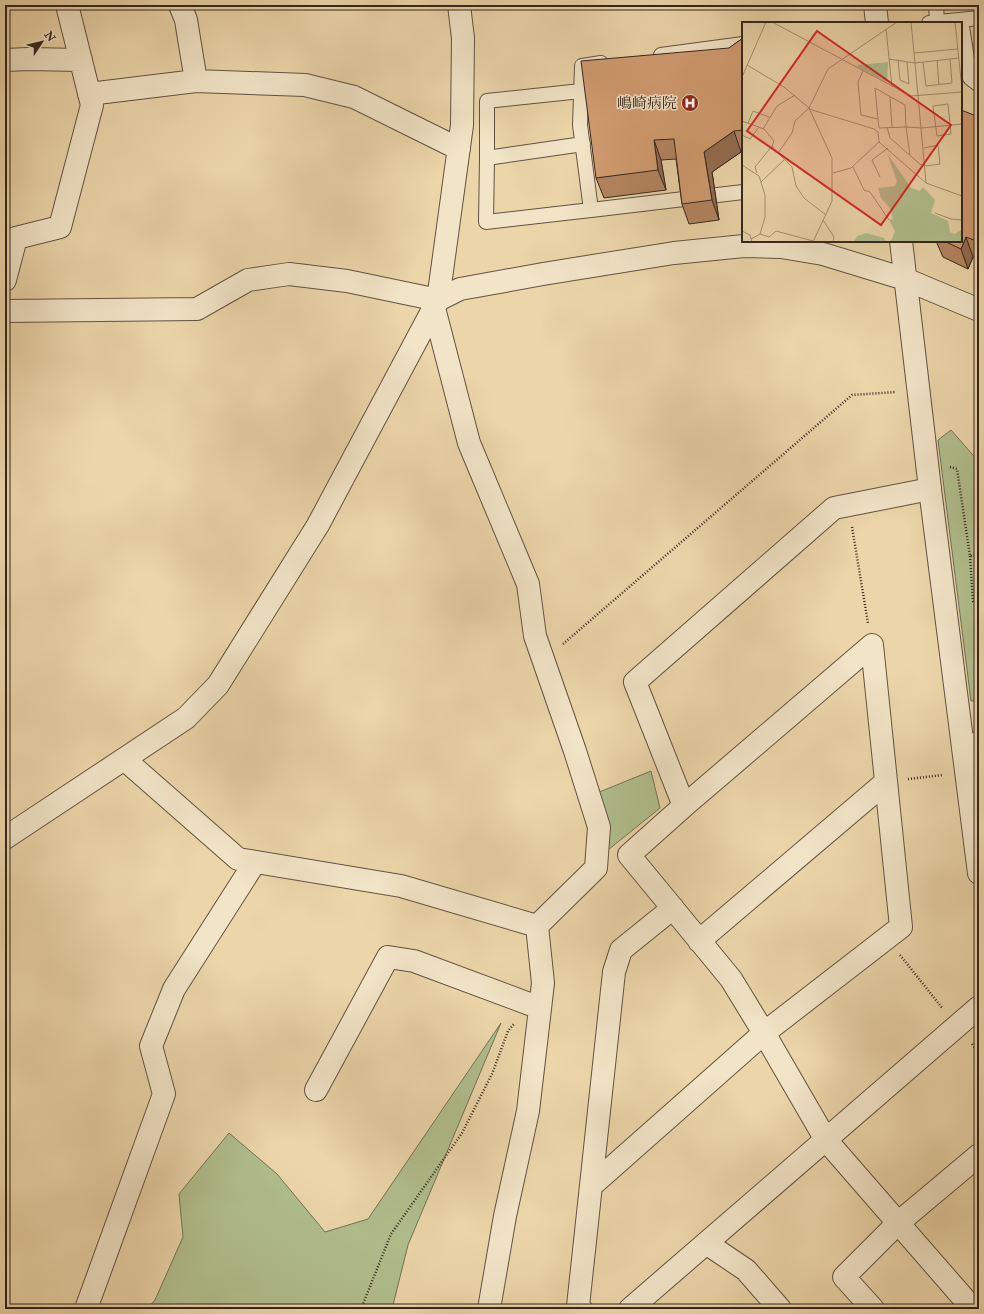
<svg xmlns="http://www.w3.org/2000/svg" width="984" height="1314" font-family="'IM FELL Double Pica','Noto Serif JP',serif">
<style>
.green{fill:#b1be8d;stroke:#727256}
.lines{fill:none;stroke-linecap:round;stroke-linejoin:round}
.service-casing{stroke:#625242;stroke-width:16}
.minor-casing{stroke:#625242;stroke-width:24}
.tertiary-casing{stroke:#625242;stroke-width:24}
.path{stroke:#34261f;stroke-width:2.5;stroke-dasharray:1 2;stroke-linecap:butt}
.service{stroke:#f2e4c7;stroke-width:14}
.minor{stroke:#f2e4c7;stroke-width:22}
.tertiary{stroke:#f2e4c7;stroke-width:22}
.wall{fill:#b48560;stroke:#34261f}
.shaded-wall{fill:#926c4e;stroke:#34261f}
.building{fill:#d19b70;stroke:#34261f}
.labels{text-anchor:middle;stroke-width:3;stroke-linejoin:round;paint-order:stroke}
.poi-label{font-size:15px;fill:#34261f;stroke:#f2e4c7;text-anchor:end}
.inset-road{fill:none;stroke:#a28f72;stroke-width:1}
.view{fill:#d62828;fill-opacity:0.15;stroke:#d62828;stroke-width:2}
.inset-edge{fill:none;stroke:#34261f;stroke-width:2}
</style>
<rect width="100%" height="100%" fill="#ebd5a9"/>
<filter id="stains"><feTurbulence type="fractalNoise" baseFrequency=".005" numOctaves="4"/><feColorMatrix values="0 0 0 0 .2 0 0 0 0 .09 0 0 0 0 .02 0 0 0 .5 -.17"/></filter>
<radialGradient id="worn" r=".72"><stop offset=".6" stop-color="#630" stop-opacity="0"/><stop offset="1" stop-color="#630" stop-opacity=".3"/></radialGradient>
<path class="green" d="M951,430L979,462V701H971L938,440Z
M651,771L660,808L608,850L597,793Z
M501,1023L408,1245L392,1309H147L155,1300L183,1237L179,1194L229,1133L277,1174L325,1232L368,1219Z"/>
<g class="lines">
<g class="service-casing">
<path id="service" d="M936,5L937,22
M961,20L970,78L979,85
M929,23L979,18
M661,55L743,44
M601,63L582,66L580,125L591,210L743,192
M583,144L487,158L486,222L591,210
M487,158V101L581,91"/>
</g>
<g class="minor-casing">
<path id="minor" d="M180,5L186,20L196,81
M5,60L28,59L81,60
M89,94L196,81L305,85L354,97L459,149
M5,280L16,238L60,227L92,105L67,5
M434,308L469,443L528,584L535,636L575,751L599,827L596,868L537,926L543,983L528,1111L505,1216L489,1309
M5,311L197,309L248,280L289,274L347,281L438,300
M965,754L979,742
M124,759L238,859L401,886L537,926
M684,806L629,855L731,979L764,1033L901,927L872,645L684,806L635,682L834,508L930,489
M5,838L186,718L218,685L318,525L438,300L462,125L463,38L459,5
M699,941L886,782
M316,1090L388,957L414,961L540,1008
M591,1186L764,1033L826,1140L973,1309
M706,1243L746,1270L780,1309
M86,1309L164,1094L151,1046L174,989L255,862
M581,1309L578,1306L614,972L621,950L673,908
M630,1309L979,1007
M873,1309L844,1277L898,1223L979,1155"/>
</g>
<g class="tertiary-casing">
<path id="tertiary" d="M875,5L877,23
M901,241L930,489L979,873
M438,300L460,289L543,274L674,253L744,246L781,247L823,254L905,279L979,310"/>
</g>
<path class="path" d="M950,467L957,469L970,556L979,555
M852,527L868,623
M970,556L973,601L979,608
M563,644L852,395L896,392
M908,779L943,775
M900,955L943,1009
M972,1044L979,1053
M361,1309L391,1234L462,1133L492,1074L508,1031L514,1024"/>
<use href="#service" class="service"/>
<use href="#minor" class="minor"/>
<use href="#tertiary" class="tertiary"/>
</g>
<path class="wall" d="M743,38V151L741,152L712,172L719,220L689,224L682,204L676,159L661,160L666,190L604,198L596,178L729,48Z
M979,117V259L973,257L968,269L943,257L936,241H961Z"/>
<path class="shaded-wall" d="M734,131L741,152L712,172L719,220L712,200L704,152Z
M654,140L661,160L666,190L658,170Z
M966,237L973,257L968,269L961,249Z"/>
<path class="building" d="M743,38V130L734,131L704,152L712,200L682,204L674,139L654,140L658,170L596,178L581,61L729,48Z
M961,110L979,117V242L966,237L961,249L944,241H961Z"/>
<defs>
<g id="hospital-disc" transform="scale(0.9)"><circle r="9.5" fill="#8f2418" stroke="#f2e4c7"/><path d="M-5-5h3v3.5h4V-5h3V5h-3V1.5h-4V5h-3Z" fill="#fff"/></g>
</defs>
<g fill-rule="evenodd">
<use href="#hospital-disc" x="690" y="103"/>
</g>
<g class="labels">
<g class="poi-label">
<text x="677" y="108">嶋崎病院</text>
</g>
</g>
<g transform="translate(742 22)">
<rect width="220" height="220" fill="#ebd5a9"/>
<path d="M146,40L145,60L116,45V43ZM145,131L169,166L178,169L181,165L193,178L189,191L206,199L208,210L212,212L220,208V220H146L150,217L153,209L147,198L151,197L148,186L139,176L136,166L153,164L155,159ZM124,211L142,216L144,220H112L115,214Z" fill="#b1be8d"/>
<path class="inset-road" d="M30,0L169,74L220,70M169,0L173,41L217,36M213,0L220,67M144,7L150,65M172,31L216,27M156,38L158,58L167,62L165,40M195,38L197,63M181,40L184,64L210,61L208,37M5,43L42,65L67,86L90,136V179L71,220M121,49L116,60L119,93L136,97L133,66L163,83L164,105L137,106L136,97M0,55L24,0M148,75L150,105M206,82L209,112L195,114L191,84ZM67,87L132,107L136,110L137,120L184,161L173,41L147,37M0,99L22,107L32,119L30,124L36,131L50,111L53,99L67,86L86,47L155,0M6,101L11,89L27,95M145,105L148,116L179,143H184M21,107L35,84L53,73M0,113L8,117L17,105M182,126L196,123L198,142L184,144M36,131L50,145L54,164L62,176L84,193M168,133L164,105L180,106L220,102M0,143L17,154L23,173V195L18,212L9,217M111,145L122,168L128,170L147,198M15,151L13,145L30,124M91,151L109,146L137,120M138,155L130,138L146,126M19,160L43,137M184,161L220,174M193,191L209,197L220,198M81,198L92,215L91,220M0,209L8,213L10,220M18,212L27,215L34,209L71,219"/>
<path class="view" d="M75,9L209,103L139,203L5,109Z"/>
<rect width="220" height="220" class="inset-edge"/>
</g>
<rect width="984" height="1314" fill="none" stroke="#ebd5a9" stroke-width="20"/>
<rect x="6" y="6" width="972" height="1302" fill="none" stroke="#34261f" stroke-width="2"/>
<rect x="10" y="10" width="964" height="1294" fill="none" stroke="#34261f"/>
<g transform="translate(42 42) rotate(55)" stroke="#f2e4c7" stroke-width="3" paint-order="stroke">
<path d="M0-3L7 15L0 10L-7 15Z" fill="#34261f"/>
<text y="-6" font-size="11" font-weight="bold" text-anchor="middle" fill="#34261f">N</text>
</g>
<rect width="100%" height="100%" filter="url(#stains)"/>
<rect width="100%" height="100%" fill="url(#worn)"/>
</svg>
